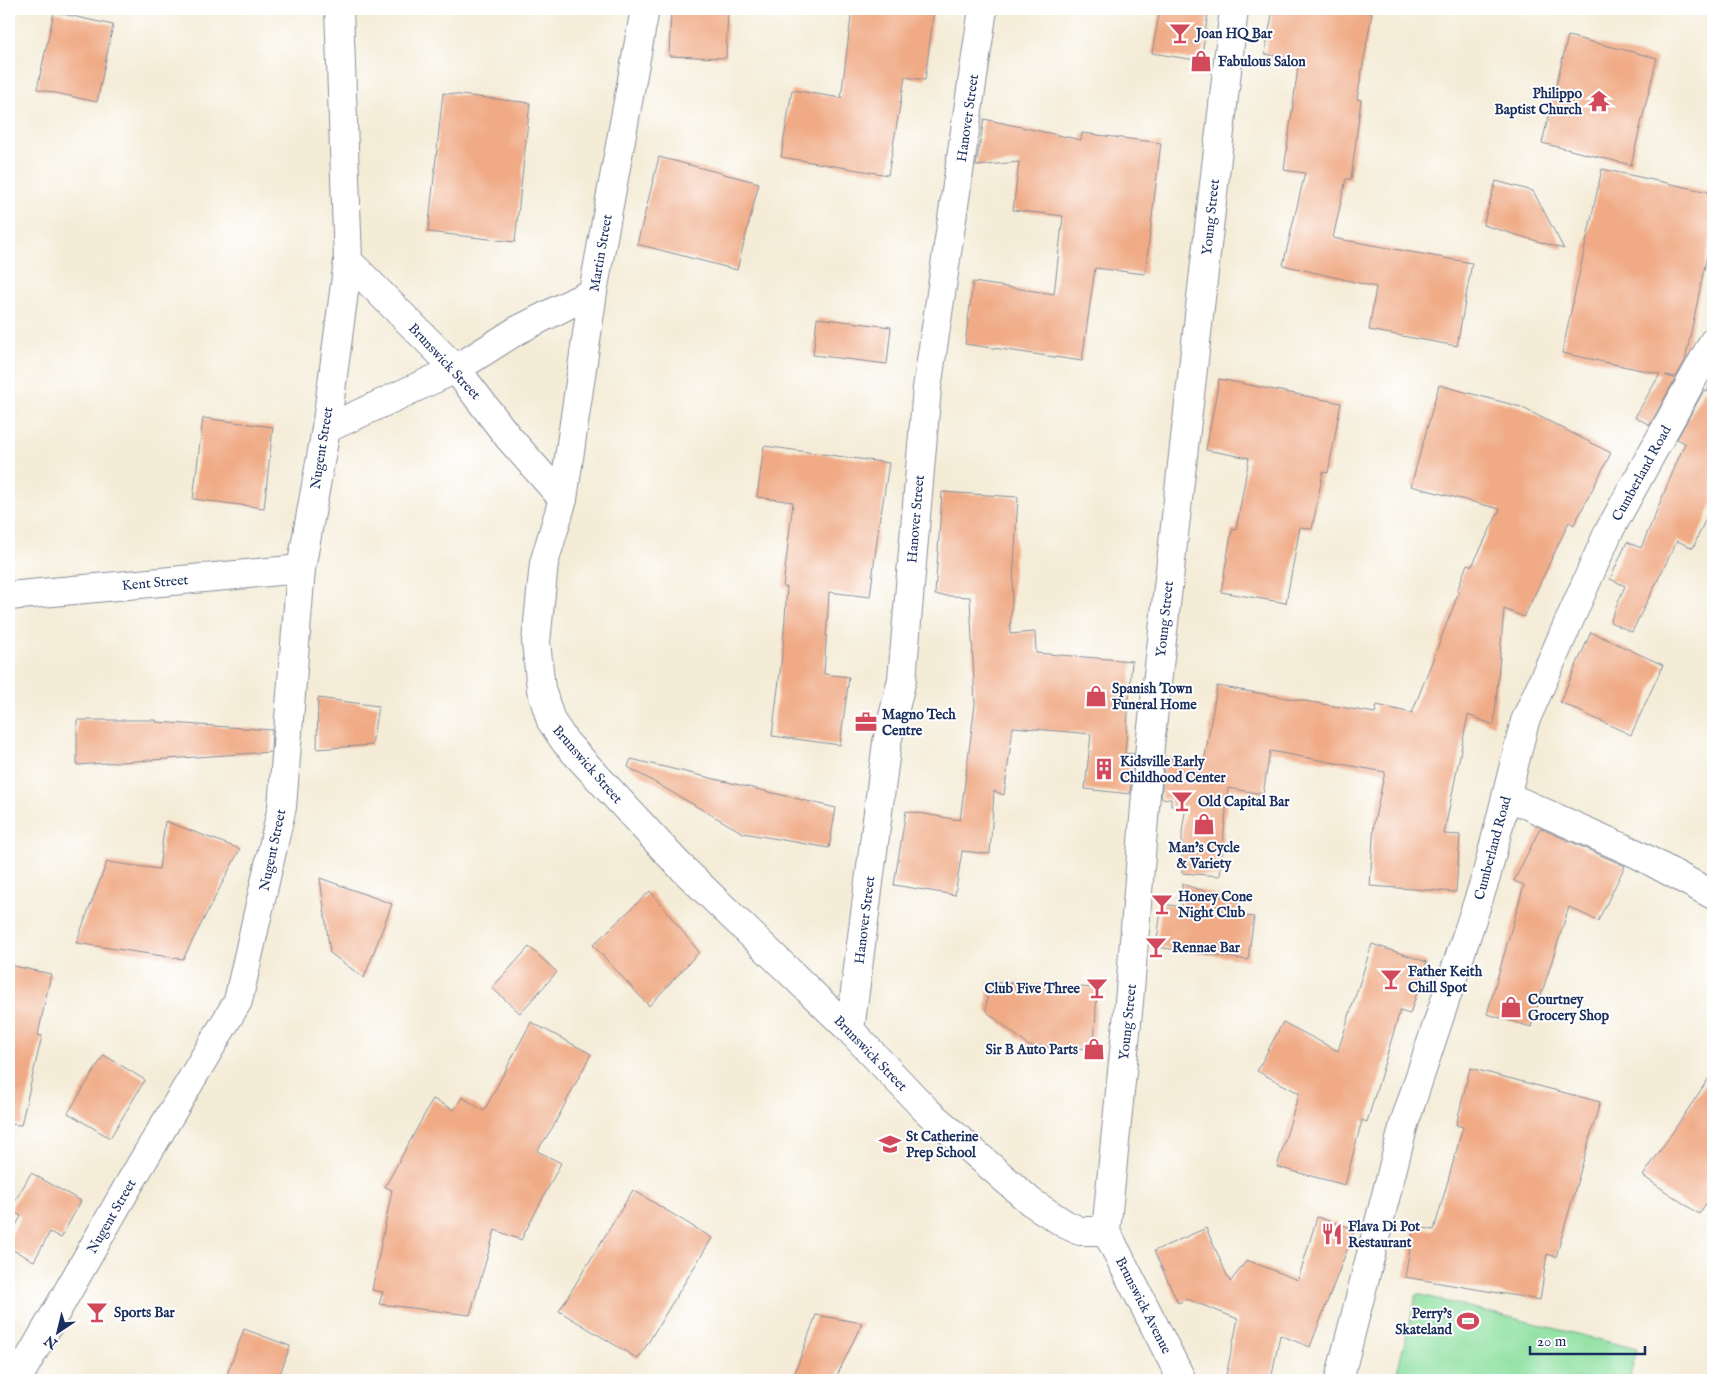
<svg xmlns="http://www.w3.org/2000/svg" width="1722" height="1389" font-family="'IM FELL English',serif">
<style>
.green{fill:#8ee0a0;stroke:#54887f}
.building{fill:#f0ab86}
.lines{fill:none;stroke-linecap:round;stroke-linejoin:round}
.street-casing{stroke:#888e9a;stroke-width:30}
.secondary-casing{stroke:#888e9a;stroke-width:30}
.street{stroke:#fff;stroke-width:28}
.secondary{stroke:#fff;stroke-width:28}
.labels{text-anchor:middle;stroke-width:4;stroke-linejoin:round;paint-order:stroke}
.poi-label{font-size:14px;font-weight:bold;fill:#1b2f5e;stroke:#fff;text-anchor:start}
.street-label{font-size:14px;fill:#1b2f5e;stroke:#fff}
</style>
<rect width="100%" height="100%" fill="#fff"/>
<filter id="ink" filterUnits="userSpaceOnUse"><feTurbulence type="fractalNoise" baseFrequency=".02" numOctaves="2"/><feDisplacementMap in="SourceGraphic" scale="10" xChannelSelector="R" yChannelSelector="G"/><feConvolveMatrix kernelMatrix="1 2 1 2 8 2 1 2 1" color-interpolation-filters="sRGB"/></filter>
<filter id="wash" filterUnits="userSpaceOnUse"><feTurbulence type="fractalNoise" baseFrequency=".0096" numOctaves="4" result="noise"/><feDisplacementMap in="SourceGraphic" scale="20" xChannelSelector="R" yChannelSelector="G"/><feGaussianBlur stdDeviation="1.12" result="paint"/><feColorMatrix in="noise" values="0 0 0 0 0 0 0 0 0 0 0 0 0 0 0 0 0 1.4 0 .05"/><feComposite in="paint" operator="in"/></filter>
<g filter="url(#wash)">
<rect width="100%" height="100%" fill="#f4ecd7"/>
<path class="green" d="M1417,1294L1637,1349L1629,1380H1395Z"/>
<g id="blocks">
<path class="building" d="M671,9H728L726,58L669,56Z
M852,9H934L925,80L905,77L888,175L781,157L792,90L841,98Z
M1160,9H1181L1208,13L1201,61L1152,53Z
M1273,9H1346L1372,13L1357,99L1361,100L1351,179H1346L1333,238L1472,263L1457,346L1369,330L1376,287L1283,265L1305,173L1284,170L1299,60L1265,54Z
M54,12L113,25L97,102L37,89Z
M1568,36L1657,58L1631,165L1542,143Z
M443,93L530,103L515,242L428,232Z
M984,119L1081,140L1082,133L1161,143L1145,274L1095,268L1082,361L965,344L973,282L1054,294L1063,216L1013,210L1019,162L976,166Z
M659,157L759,183L737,270L637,244Z
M1602,169L1713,193V227L1685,361L1676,377L1665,375L1675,379L1650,425L1635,417L1660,374L1562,353Z
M1496,181L1533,191L1564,249L1483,225Z
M817,318L891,327L887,364L813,355Z
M1713,377V502L1693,548L1677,541L1632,632L1610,622L1625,586L1610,579L1627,542L1641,548L1685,443L1677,439L1704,390L1707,392Z
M1219,379L1341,403L1328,473L1323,472L1312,529L1300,527L1286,603L1221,592L1232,529L1236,530L1249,458L1206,450Z
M1439,385L1521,407L1611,453L1574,525L1569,522L1524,617L1504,609L1494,725L1468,715L1444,834L1460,835L1456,892L1370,886L1374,822L1385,772L1270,751L1263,794L1228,788L1220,876L1182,873V832L1186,806H1171V799L1161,798L1165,758L1204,762L1217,686L1375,713L1377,705L1412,713L1459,592L1457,591L1467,564L1472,566L1500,509L1411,486Z
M203,418L273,427L264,508L193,499Z
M764,446L889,463L881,515H880L870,597L829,592L824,674L849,677L840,745L772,736L783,648L787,587H783L793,502L757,497Z
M942,492L1018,497L1010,634L1035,632L1036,653L1132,661L1125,753L1134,754L1130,794L1085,789L1091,734L1013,727L1004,795L994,791L990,854L962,851L955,895L894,885L906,811L960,820L975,705L970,597L935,595Z
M1591,632L1663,665L1631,735L1560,702Z
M318,698L378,706L372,745L317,749Z
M77,720H156V722L272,730L271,752L77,765Z
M631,759L836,808L829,848L743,833L628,767Z
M165,821L240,849L183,959L76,943L107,862L159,869Z
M1540,828L1625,866L1598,921L1569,907L1531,1027L1487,1014L1524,885L1514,881Z
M320,878L392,904L364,978L330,953Z
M1182,884L1238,902L1237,915L1254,917L1248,960L1156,947L1162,904L1182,907Z
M650,891L699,952L649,1006L593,945Z
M1372,944L1427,962L1410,1014L1400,1011L1367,1122L1362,1120L1345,1185L1277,1167L1299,1093L1257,1071L1283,1022L1338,1051Z
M529,947L557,972L520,1013L492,988Z
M9,965L51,974L38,1035L42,1036L21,1125L9,1124Z
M988,982L1097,988L1094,1049L1029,1046L986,1011Z
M531,1022L591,1054L553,1127L537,1151L561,1163L521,1240L495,1230L470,1315L379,1304L383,1292L372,1290L392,1190L385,1187L433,1099L454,1110L462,1097L484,1111Z
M104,1055L145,1080L110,1138L68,1113Z
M1470,1068L1600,1102L1556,1257L1547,1254L1540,1300L1405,1277L1414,1226L1434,1230L1463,1127L1456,1125Z
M1713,1072V1193L1699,1214L1643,1176Z
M31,1173L81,1201L61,1238L50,1232L34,1261L9,1248V1239L21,1216L10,1210Z
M633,1190L712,1238L638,1359L559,1311Z
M1317,1217L1355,1229L1310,1347L1280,1335L1271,1380H1225L1238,1319L1187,1299L1178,1303L1154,1251L1206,1228L1230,1282L1247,1260L1298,1280Z
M816,1315L862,1323L835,1380H792Z
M244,1329L290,1346L278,1380H225Z"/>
</g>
</g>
<g filter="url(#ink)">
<use href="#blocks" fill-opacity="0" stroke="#888e9a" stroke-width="1"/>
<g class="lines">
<g class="street-casing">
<path id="street" d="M326,429L456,369L516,331L593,292
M563,499L593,292L645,9
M9,596L301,569
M1507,796L1637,854L1713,895"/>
</g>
<g class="secondary-casing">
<path id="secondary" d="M348,261L456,369L509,438L563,499L544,563L536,642L541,689L551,721L566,743L676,862L850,1030L927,1111L1031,1202L1065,1224L1080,1231H1106
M850,1030L887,742L902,679L927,388L983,9
M1106,1231L1129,1002L1150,745L1234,9
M1106,1231L1182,1380
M17,1380L131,1181L238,1001L282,807L301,569L326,429L348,261L339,9
M1339,1380L1404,1124L1486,877L1525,721L1608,533L1713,342"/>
</g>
<use href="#street" class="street"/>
<use href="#secondary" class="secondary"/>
</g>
</g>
<defs>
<g id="bar-bare" transform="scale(1.725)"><path d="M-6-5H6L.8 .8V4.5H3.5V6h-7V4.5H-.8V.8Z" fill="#d1495b" stroke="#fff" stroke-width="2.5" paint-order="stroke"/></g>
<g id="shop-bare" transform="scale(1.725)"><path d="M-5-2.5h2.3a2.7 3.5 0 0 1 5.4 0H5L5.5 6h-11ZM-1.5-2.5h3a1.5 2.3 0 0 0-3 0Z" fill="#d1495b" stroke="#fff" stroke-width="2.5" paint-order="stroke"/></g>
<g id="temple-bare" transform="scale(1.725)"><path d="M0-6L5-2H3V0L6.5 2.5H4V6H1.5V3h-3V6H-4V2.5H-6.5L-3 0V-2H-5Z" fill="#d1495b" stroke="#fff" stroke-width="2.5" paint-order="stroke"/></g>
<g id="office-bare" transform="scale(1.725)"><path d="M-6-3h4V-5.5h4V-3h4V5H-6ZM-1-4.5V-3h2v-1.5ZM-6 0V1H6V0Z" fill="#d1495b" stroke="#fff" stroke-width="2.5" paint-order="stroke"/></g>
<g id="building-bare" transform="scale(1.725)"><path d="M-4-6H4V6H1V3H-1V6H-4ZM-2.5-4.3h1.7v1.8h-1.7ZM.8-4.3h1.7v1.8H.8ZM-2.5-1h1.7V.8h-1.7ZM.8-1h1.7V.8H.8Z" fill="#d1495b" stroke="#fff" stroke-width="2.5" paint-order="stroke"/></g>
<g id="school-bare" transform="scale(1.725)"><path d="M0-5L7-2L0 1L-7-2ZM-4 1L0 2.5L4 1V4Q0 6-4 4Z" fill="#d1495b" stroke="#fff" stroke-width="2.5" paint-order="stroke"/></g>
<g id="restaurant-bare" transform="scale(1.725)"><path d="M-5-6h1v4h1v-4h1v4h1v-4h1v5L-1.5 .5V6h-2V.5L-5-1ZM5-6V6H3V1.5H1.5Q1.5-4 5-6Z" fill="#d1495b" stroke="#fff" stroke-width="2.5" paint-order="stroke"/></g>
<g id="stadium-bare" transform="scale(1.725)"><path d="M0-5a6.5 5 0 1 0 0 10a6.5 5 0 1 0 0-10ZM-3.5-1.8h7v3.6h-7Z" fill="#d1495b" stroke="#fff" stroke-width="2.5" paint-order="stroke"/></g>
</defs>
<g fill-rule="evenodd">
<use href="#bar-bare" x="1180" y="33"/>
<use href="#shop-bare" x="1201" y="61"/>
<use href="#temple-bare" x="1599" y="101"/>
<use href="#shop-bare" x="1096" y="696"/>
<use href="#office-bare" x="866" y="722"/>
<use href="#building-bare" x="1104" y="769"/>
<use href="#bar-bare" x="1182" y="801"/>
<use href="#shop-bare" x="1204" y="824"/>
<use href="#bar-bare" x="1162" y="904"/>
<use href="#bar-bare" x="1156" y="947"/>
<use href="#bar-bare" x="1391" y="979"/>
<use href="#bar-bare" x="1097" y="988"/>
<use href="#shop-bare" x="1511" y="1007"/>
<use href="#shop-bare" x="1094" y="1049"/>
<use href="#school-bare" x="890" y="1144"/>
<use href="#restaurant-bare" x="1332" y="1234"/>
<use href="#bar-bare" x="97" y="1312"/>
<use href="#stadium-bare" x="1468" y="1321"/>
</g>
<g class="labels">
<g class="poi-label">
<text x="1196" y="38">Joan HQ Bar</text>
<text x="1218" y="66">Fabulous Salon</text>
<text x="1582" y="98" text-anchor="end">Philippo<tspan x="1582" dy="16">Baptist Church</tspan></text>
<text x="1112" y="693">Spanish Town<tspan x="1112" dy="16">Funeral Home</tspan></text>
<text x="882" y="719">Magno Tech<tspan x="882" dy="16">Centre</tspan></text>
<text x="1120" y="766">Kidsville Early<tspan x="1120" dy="16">Childhood Center</tspan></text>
<text x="1198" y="806">Old Capital Bar</text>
<text x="1204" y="852" text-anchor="middle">Man's Cycle<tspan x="1204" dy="16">&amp; Variety</tspan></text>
<text x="1178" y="901">Honey Cone<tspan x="1178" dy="16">Night Club</tspan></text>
<text x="1172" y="952">Rennae Bar</text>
<text x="1408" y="976">Father Keith<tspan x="1408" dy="16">Chill Spot</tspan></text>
<text x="1080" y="993" text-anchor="end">Club Five Three</text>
<text x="1528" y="1004">Courtney<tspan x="1528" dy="16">Grocery Shop</tspan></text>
<text x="1078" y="1054" text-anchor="end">Sir B Auto Parts</text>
<text x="906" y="1141">St Catherine<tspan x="906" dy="16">Prep School</tspan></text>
<text x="1348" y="1231">Flava Di Pot<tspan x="1348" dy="16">Restaurant</tspan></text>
<text x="114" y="1317">Sports Bar</text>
<text x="1452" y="1318" text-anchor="end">Perry's<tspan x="1452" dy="16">Skateland</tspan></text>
</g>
<g class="street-label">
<text transform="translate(967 118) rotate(-82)" y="5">Hanover Street</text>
<text transform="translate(1210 217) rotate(-84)" y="5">Young Street</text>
<text transform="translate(600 253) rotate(-80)" y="5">Martin Street</text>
<text transform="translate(445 361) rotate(47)" y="5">Brunswick Street</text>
<text transform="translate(321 448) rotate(-81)" y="5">Nugent Street</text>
<text transform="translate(1641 473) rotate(-61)" y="5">Cumberland Road</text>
<text transform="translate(915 519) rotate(-85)" y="5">Hanover Street</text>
<text transform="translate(155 582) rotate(-5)" y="5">Kent Street</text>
<text transform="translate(1164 619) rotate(-84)" y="5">Young Street</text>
<text transform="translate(588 764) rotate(49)" y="5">Brunswick Street</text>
<text transform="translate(1492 848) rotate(-75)" y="5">Cumberland Road</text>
<text transform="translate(272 850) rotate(-78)" y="5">Nugent Street</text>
<text transform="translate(864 920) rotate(-83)" y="5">Hanover Street</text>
<text transform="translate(1127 1022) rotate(-84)" y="5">Young Street</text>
<text transform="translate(871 1053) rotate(46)" y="5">Brunswick Street</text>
<text transform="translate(111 1216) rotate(-60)" y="5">Nugent Street</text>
<text transform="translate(1144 1305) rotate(63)" y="5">Brunswick Avenue</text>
</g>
</g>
<rect width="1722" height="1389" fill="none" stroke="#fff" stroke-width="30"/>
<g transform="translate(58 1332) rotate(215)" stroke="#ffffff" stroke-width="4" paint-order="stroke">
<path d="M0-4L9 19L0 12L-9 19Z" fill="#1b2f5e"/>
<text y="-8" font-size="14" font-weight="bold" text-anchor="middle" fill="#1b2f5e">N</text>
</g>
<path d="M1530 1346v8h115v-8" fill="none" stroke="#1b2f5e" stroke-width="2.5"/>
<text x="1537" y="1346" font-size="15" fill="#1b2f5e" stroke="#ffffff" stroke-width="4" paint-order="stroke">20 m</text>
</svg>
